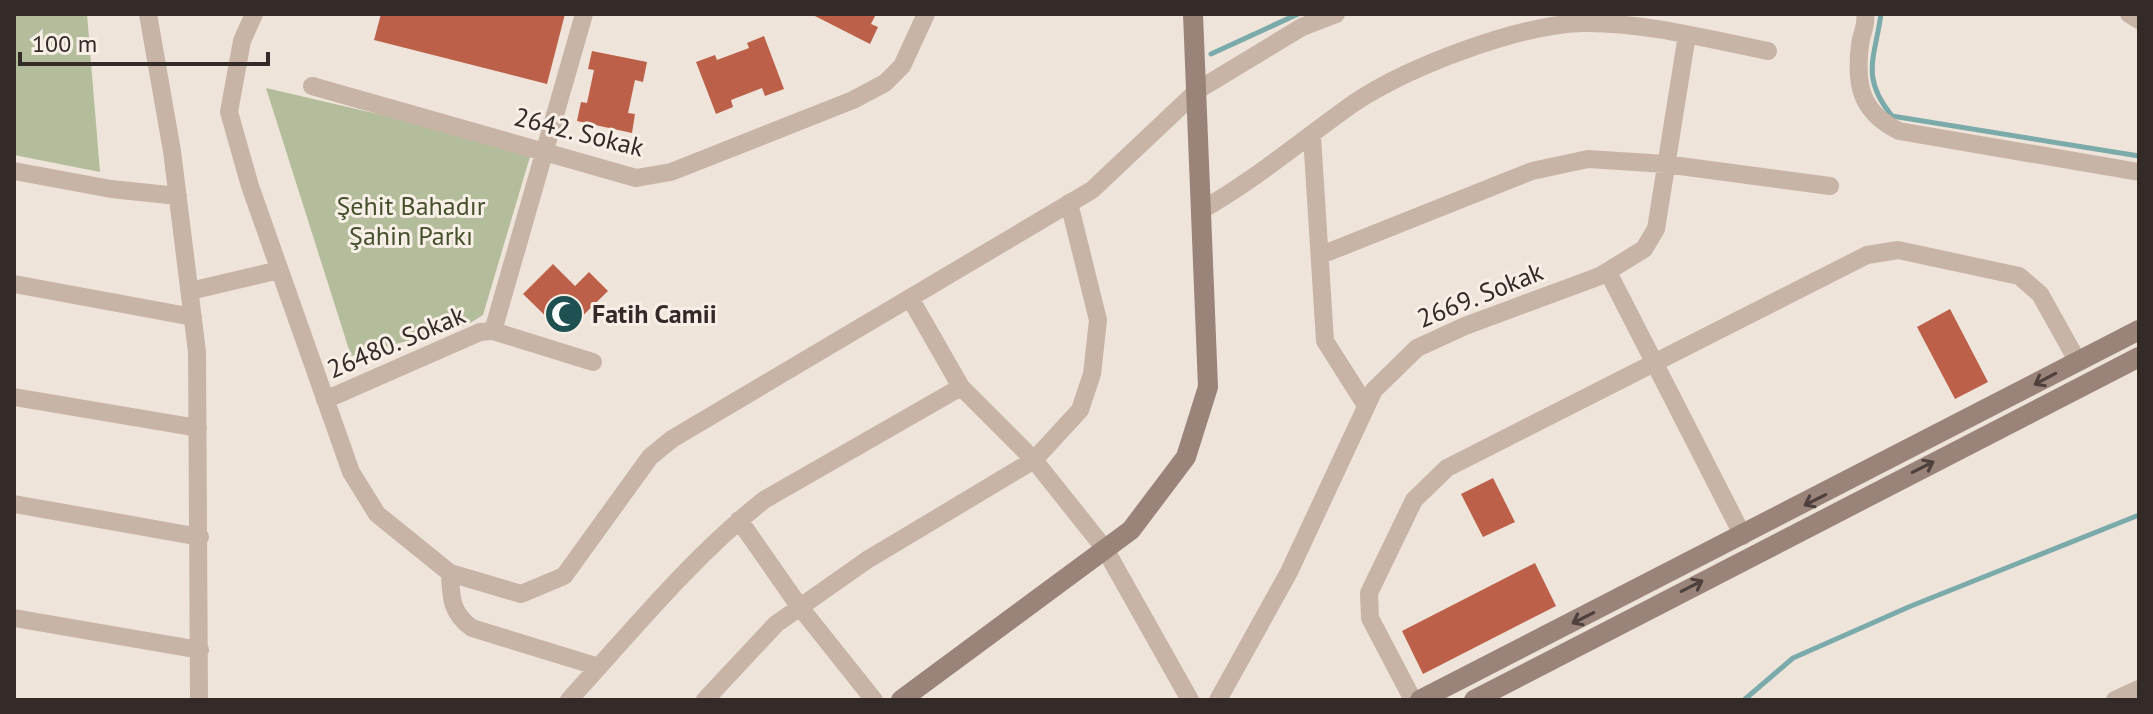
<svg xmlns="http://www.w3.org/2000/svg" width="2153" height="714" font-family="'PT Sans',sans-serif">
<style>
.green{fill:#b4bd9b}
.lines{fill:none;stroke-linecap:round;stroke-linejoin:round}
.stream{stroke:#7baaaa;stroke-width:5}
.building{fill:#bd604a}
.street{stroke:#c7b4a7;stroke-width:18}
.secondary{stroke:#9a8379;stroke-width:20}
.oneway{stroke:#4e403c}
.labels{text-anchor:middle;stroke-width:6;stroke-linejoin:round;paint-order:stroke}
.street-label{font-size:26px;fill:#342a27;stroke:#f8efe6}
.park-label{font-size:26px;fill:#45502d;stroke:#f8efe6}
.poi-label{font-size:26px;font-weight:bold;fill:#342a27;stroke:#f8efe6;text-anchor:start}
</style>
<rect width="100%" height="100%" fill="#efe4da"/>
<path class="green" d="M14,14H87L100,172L14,155Z
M266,88L532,150L483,315L467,325L351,356Z"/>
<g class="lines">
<path class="stream" d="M1881,14C1875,58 1860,77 1892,116L2139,156
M1211,54L1298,14
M1744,700L1793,658L1911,606L2139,515"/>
</g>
<path class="building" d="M381,14H565L547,84L374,40Z
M811,14H876L871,24L878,27L870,44Z
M764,36L784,89L765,96L762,88L731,100L733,107L716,114L696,62L715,55L717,60L749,48L747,43Z
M592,51L647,62L643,82L635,80L628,113L635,114L632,133L577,121L581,102L587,103L594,70L588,69Z
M553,264L575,286L589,272L608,291L564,334L523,294Z
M1950,309L1988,382L1955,399L1917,327Z
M1493,478L1515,522L1483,537L1461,494Z
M1535,563L1556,606L1423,674L1402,631Z"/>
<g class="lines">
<path class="street" d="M148,14L172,151L197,352L199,700
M254,14L242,41L229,112L250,186L351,472L377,514L450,573L521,594L564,576L650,457L672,439L1092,190L1198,90L1302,27L1336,14
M1865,14C1867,26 1861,34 1860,45C1855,86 1861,112 1899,131L2139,172
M2129,14L2139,20
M312,86L636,178L671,172L853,100L885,83L902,66L926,14
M1312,136L1325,341L1365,404
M14,171L111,189L178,196
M1200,211C1255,180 1303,139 1354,103C1408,67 1517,25 1582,23C1644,22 1708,39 1768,51
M1321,255L1532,171L1588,159L1665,164L1830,186
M1608,272L1743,536
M14,284L193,317
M190,291L279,270
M910,298L961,387L1034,460L1105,549L1190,700
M493,331L593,362
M14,397L198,428
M325,400L480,332L493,331L584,14
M14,504L200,537
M739,520L799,606L874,700
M450,573C451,598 451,613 472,628L599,667
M14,618L200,650
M569,700C632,631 691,558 764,500L961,387
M705,700L776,624L867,560L1034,460L1080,410L1092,374L1098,320L1069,203
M1218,700L1289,572L1374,390L1417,348L1465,326L1600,276L1644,249L1656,229L1687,35
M1413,700L1370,618L1369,593L1414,500L1447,468L1867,255L1898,250L2019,276L2040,294L2078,362
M2115,700L2139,689"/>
<path class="secondary" d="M901,700L1131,530L1186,457L1208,387L1193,14
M1420,700L2139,330
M1474,700L2139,357"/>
</g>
<defs><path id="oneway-shaft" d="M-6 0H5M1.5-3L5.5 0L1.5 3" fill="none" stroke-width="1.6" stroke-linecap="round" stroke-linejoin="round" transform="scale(2)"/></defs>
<g class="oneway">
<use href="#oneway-shaft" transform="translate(2045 379) rotate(152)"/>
<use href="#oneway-shaft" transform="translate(1923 467) rotate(-27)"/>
<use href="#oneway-shaft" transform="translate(1815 500) rotate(153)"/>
<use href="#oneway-shaft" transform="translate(1692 586) rotate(-27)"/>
<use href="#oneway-shaft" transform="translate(1583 618) rotate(153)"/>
</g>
<defs>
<g id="mosque-disc" transform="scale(2)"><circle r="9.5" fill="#205152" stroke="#f8efe6"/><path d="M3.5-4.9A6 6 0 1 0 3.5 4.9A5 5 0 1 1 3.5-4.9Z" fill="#fff"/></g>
</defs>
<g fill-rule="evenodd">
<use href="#mosque-disc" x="564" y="314"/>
</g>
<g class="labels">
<g class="street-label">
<text transform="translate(579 132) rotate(14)" y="9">2642. Sokak</text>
<text transform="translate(1480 295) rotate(-22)" y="9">2669. Sokak</text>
<text transform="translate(396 342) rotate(-23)" y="9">26480. Sokak</text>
</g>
<g class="park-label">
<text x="411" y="215">Şehit Bahadır<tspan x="411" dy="30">Şahin Parkı</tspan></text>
</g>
<g class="poi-label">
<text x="592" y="323">Fatih Camii</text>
</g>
</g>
<rect width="2153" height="714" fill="none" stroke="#342a27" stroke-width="32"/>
<path d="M20 52v12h248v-12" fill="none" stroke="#342a27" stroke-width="4"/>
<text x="32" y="52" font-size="24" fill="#342a27" stroke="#f8efe6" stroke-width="6" paint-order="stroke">100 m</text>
</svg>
